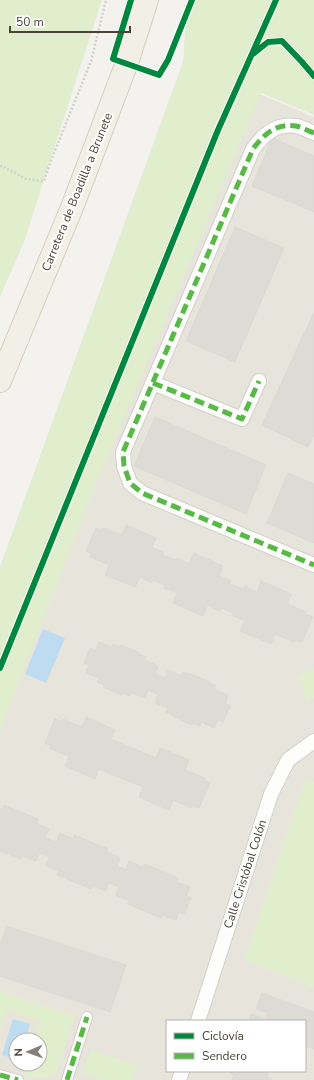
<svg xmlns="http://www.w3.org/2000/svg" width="314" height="1080" font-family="'Nunito Sans',sans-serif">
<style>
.residential{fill:#e7e4db;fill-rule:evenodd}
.green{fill:#e0eece}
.water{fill:#bedcf1}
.building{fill:#dddbd6;stroke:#dcd9d3}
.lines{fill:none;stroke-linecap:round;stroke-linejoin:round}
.pedestrian-casing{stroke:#d1d0cb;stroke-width:12}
.minor-casing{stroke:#d1d0cb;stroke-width:16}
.primary-casing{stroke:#d5cebb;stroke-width:24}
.path{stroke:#d3d1cc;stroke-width:2.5;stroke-dasharray:2 2;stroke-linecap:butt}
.pedestrian{stroke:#fdfdfc;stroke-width:10}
.minor{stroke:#fdfdfc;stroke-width:14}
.primary{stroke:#f2efe6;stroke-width:22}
.quiet{stroke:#58b947;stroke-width:5;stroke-dasharray:10 5;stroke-linecap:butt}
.cycleway-casing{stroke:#fff;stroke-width:8}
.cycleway{stroke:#00873e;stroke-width:6}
.labels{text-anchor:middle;stroke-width:4;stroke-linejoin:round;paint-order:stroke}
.street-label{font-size:12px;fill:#4a4438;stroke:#fff}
</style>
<rect width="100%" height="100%" fill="#f3f2ee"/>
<path class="residential" d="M183,62L314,117V1080H0V567ZM167,1021H305V1071H167ZM16,1040H40V1064H16Z"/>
<path class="green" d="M0,0H102L24,242L0,297Z
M187,0H314V115L261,93L92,494L0,731V567L183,63Z
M314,669V698L307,701L297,676Z
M306,778L314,782V988L244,959Z
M0,991L75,1016L56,1074C39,1080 39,1080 23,1075L26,1064H40V1040H34L40,1021L7,1010L0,1032Z
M91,1050L138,1065L133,1080H105L83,1073Z"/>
<path class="water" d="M43,629L65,638L46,683L25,674Z
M13,1019L30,1024L25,1040H16V1059L2,1055Z"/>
<path class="building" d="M272,138L314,156V212L252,186Z
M235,227L284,248L235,362L186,341Z
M313,314H314V435L308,447L262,425Z
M155,417L266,465L246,514L134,466Z
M288,473L314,484V543L267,523Z
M126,525L156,538L152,547L164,553L163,555L176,560L177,558L189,564L194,553L223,566L219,576L231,581L230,584L243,589L245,586L257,592L261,581L291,594L287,604L306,612L305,614L313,617L302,642L295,640L294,642L275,634L271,644L240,631L245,621L232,615L233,613L221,608L220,611L207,605L203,616L173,603L177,593L164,588L165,585L153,580L152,583L140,577L135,587L105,575L109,565L90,557L92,554L86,551L96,528L102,530L103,528L122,535Z
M99,642L112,647L113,644L121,647V645L140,653L139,654L146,657L145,660L158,666L155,674L165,678L168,670L181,676L183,672L191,675V674L210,682L209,683L216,686L215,690L228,695L225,703L230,706L223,722L218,720L214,728L201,722L200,726L193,723L192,725L173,716V715L166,712L168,708L155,703L158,694L148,690L145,698L132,693L130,696L123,693L122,695L103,687L104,685L97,682L99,678L86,673L89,665L84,663L90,648L96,650Z
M86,717L115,730L111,739L156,758L160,748L189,760L185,770L205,778L204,780L210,783L199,808L193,806L192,808L173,800L169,810L139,797L143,787L99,769L95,779L65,766L69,756L50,749L51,746L45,743L55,719L62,722L63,719L82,727Z
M4,805L38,819L36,823L49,829L45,837L56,842L60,833L73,839L74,835L108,849L107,852L120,858L117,866L126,870L129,861L143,867L144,864L178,878L176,882L190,887L186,896L191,898L184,914L179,912L176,920L162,915L161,918L128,904L129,901L116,895L119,887L109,883L106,891L93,886L91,889L57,875L59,871L46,866L49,857L39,853L36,861L22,856L21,859L0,851V808L3,809Z
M6,926L126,965L110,1012L0,976V946Z
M262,993L314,1012V1049L305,1046V1021H248L251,1014L265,1019L268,1013L256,1009Z
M231,1071H269L267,1077L272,1079L271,1080H232L234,1074L230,1073Z"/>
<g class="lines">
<g class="pedestrian-casing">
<path id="pedestrian" d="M0,1075L18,1080
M67,1080L87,1017"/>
</g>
<g class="minor-casing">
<path id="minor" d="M314,133C308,131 302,127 296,126C276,123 264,134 253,149L123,452L124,466L130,483L142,493L314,565
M153,383L242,419L259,381
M198,1021L271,794L288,760L314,741
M179,1080L182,1071"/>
</g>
<g class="primary-casing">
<path id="primary" d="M0,381L73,205L128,60L147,0"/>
</g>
<path class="path" d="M0,166H2L26,179L44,181L50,163L91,61L106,0"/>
<use href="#pedestrian" class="pedestrian"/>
<use href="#minor" class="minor"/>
<use href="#primary" class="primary"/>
<path class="quiet" d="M314,133C308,131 302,127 296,126C276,123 264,134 253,149L123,452L124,466L130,483L142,493L314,565
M153,383L242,419L259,381
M0,1075L18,1080
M67,1080L87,1017"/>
<g class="cycleway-casing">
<path id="cycleway" d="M131,0L113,59L159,75L168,60L192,0
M253,54L268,42L282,41L302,62L314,76
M0,668L218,130L276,0"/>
</g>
<use href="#cycleway" class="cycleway"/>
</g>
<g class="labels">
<g class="street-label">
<text transform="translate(77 192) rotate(-68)" y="4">Carretera de Boadilla a Brunete</text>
<text transform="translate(245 874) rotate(-72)" y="4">Calle Cristóbal Colón</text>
</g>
</g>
<rect x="166" y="1020" width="140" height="52" fill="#ffffff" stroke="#b7b4af"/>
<rect x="174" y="1033" width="20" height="6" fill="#00873e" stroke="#b7b4af"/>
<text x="202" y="1040" font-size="12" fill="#4a4438">Ciclovía</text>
<rect x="174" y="1053" width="20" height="6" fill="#58b947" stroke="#b7b4af"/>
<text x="202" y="1060" font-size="12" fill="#4a4438">Sendero</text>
<g transform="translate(28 1052) rotate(268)"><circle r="19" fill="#ffffff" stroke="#b7b4af"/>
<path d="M0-3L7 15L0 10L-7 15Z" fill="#858178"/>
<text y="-6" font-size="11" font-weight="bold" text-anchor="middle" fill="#4a4438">N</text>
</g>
<path d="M10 26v6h120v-6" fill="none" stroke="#4a4438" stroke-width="2"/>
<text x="16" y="26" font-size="12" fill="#4a4438" stroke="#ffffff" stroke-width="3" paint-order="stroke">50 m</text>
</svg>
